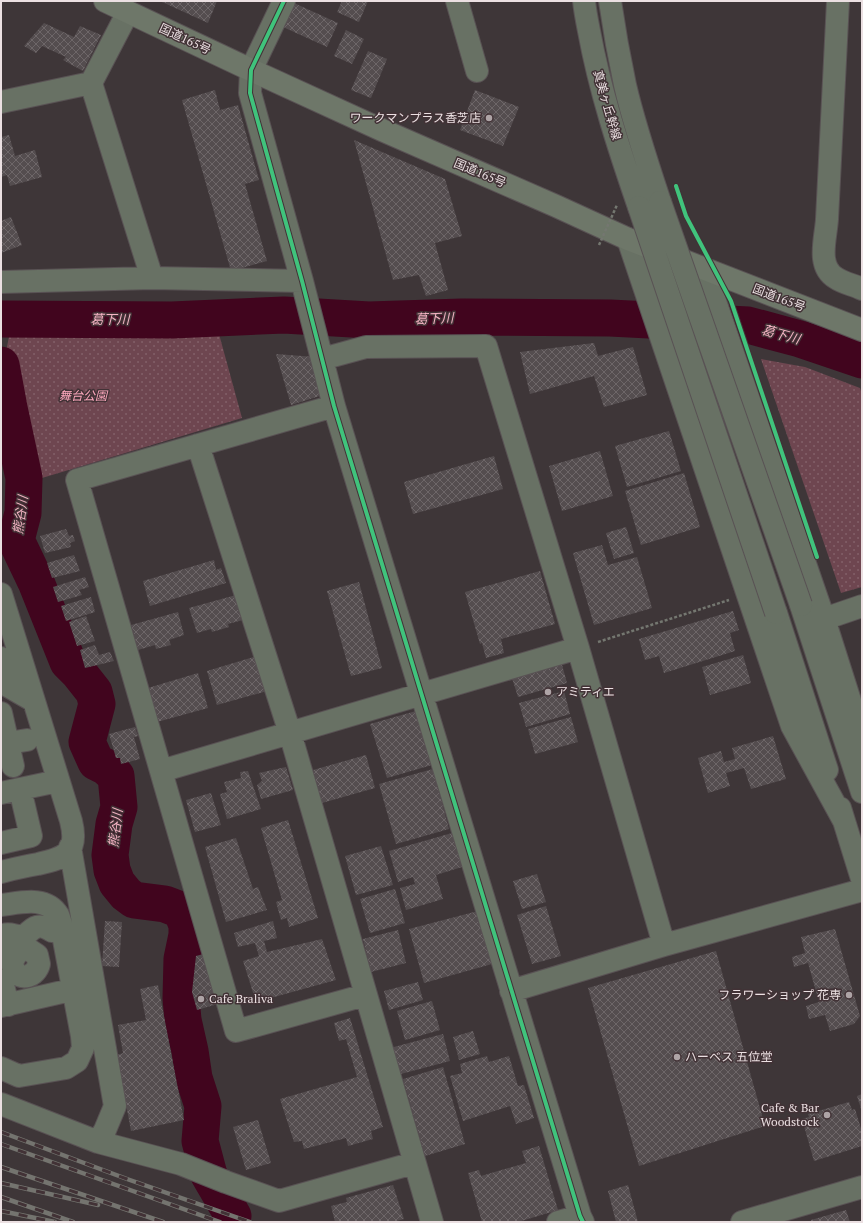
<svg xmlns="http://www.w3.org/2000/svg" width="863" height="1223" font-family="'PT Serif','Noto Sans JP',serif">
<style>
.park{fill:url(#park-dots)}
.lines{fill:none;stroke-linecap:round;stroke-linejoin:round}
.stream{stroke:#41051e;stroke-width:6}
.river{stroke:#41051e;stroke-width:37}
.building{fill:url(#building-cross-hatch)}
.minor-casing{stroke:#595254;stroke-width:24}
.highway-casing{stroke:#595254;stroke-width:24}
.path{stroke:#747770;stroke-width:2.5;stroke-dasharray:3 2;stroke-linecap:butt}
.minor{stroke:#687164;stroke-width:22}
.highway{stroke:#6e7769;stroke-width:22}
.rail-casing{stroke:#74746f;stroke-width:4.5}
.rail{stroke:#423236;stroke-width:3;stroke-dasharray:9;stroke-linecap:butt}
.minor-bridge-casing{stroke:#595254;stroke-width:24;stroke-linecap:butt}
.path-bridge{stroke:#747770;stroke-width:2.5;stroke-dasharray:3 2;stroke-linecap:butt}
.minor-bridge{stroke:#687164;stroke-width:22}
.cycleway-casing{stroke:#423236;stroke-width:6}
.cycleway{stroke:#40c37c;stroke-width:4}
.poi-dot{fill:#aea4a6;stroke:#423236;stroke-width:1.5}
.labels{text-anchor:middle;stroke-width:3;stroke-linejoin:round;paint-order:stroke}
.street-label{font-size:12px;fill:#ebe0e2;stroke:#423236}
.poi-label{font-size:12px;fill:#ebe0e2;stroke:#423236;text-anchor:end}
.park-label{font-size:12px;font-style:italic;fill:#fca7bc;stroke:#423236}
.water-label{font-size:13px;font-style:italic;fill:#f5b4c4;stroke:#423236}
</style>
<defs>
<pattern id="park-dots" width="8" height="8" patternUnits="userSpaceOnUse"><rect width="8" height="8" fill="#6e4650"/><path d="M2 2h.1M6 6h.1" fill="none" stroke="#836069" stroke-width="1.8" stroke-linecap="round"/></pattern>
<pattern id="building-cross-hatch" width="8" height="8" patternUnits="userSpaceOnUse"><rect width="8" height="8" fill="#544d4f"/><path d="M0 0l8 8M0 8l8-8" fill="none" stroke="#6d6668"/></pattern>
</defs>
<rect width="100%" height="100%" fill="#3e3638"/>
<path class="park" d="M11,326L219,334L242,418L32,481L6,352Z
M761,359L805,367L860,388L862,394V587L841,593Z"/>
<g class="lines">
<path class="stream" d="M233,1216L235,1222"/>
<path class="river" d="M1,319L172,320L284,315L369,320L462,317L610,318L748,325L800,339L862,360
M1,365L9,408L24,478L23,513L16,540L36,582L68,662L79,673L94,692L97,704L87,742L96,762L106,767L116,776L119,807L114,824L110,855L112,870L117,883L126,894L134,900L165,904L178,909L183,915L187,925V935L182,959L181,998L183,1020L190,1051L194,1078L203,1106L200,1141L209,1175L233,1216"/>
</g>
<path class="building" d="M160,1H217L208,23Z
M342,1H368L359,22L337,12Z
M294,3L338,23L327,47L283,27Z
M44,23L74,37L80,26L101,35L83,71L63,60L66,57L42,46L36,53L24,46Z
M346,30L364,39L352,64L334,56Z
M368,51L387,59L371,98L351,90Z
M215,90L220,110L238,105L259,180L245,184L267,261L231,271L182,100Z
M475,90L519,107L503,146L460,130Z
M9,135L15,156L35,150L42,177L10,186L7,175L1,177V137Z
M354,140L445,179L462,236L435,243L448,290L426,296L419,275L393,280Z
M11,217L22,245L1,253V221Z
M594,343L598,356L633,347L647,395L604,407L594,376L530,394L520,352Z
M276,354L315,357L326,394L291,405Z
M669,431L681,471L627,487L615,446Z
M600,451L613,496L562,511L549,466Z
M494,456L503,489L413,514L404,482Z
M684,473L700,527L641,545L625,491Z
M626,527L634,553L614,559L606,533Z
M66,529L69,536L73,535L75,541L70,543L71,547L45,553L40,536Z
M602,545L608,565L637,557L652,608L594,625L573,553Z
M74,555L80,571L52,578L47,563Z
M214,560L216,570L221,568L226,583L150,606L143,581Z
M540,571L555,624L501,639L504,653L486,658L482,643L480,644L465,592Z
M85,577L89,587L79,590L82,595L58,602L53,587Z
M359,582L382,668L351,676L327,591Z
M236,595L243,620L228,624L229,627L212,632L211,629L197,633L189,608Z
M91,597L95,612L66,621L61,606Z
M733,611L739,630L730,633L735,651L664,673L659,656L645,660L639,639Z
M178,612L184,635L169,640L171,645L156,649L155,645L138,650L131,625Z
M86,616L95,641L77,646L69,622Z
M95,645L99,655L110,652L114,661L85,668L80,650Z
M743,655L751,683L710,695L702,667Z
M257,656L267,691L217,705L207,671Z
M561,661L567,683L518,697L511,675Z
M198,673L208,708L157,722L148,688Z
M564,691L570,714L526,727L519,703Z
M416,711L432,765L387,778L370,724Z
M571,717L578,742L535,754L528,729Z
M135,727L138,736L134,737L140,759L121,764L120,758H116L109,734Z
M773,736L786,779L751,789L744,768L726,773L730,786L708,793L698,758L721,751L724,762L735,759L732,748Z
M366,755L375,788L322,803L313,770Z
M286,767L293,790L261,799L257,785L262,781L259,773Z
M433,769L449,829L396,844L379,784Z
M248,771L261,809L227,819L220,794L227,792L224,782L241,778L240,772Z
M211,793L221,825L195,832L186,800Z
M288,820L318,918L289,927L287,918L281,920L276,902L282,900L261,828Z
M452,833L462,867L436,875L443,899L406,910L400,888L415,884L413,877L398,882L389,851Z
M236,838L253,889L258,887L267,910L226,922L205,847Z
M381,846L393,885L356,895L345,856Z
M537,874L546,902L522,909L513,881Z
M395,889L405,923L370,933L360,899Z
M546,906L561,956L532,964L517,915Z
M478,911L492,964L424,983L409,929Z
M105,921L122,922L119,967L102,966Z
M273,921L277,938L264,941L267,952L322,939L336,980L256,1002L243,961L259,956L255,943L238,947L234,933Z
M835,929L860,1016L854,1024L830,1031L825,1015L809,1019L806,1006L819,1002L808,963L794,967L792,957L805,953L801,937Z
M398,930L406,963L371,972L363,939Z
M716,951L765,1126L639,1166L588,988Z
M207,953L221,1003L197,1010L192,992L196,956Z
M418,982L423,1000L389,1010L384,991Z
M158,985L184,1120L131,1131L117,1055L123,1053L118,1025L146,1020L140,989Z
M432,1001L440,1030L405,1040L397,1011Z
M350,1018L383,1127L371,1131L373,1139L348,1146L346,1138L304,1149L302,1141L294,1142L280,1099L357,1077L346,1039L339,1041L334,1023Z
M473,1031L480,1054L459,1060L453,1037Z
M443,1034L450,1061L397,1075L390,1048Z
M487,1056L489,1062L509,1056L518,1086L524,1085L534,1118L516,1124L510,1106L463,1121L450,1076L462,1073L460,1064Z
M443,1067L465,1144L425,1156L403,1079Z
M862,1094V1112L857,1096Z
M849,1102L852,1110L855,1109L862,1132V1146L814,1161L802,1119L809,1117L808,1114Z
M258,1120L271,1163L246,1170L233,1127Z
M539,1146L558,1210L518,1222H482L468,1173L479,1170L481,1176L526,1163L522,1151Z
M393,1185L404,1219L393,1222H335L331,1206L347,1202L346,1198Z
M628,1185L638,1222H616L608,1191Z
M846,1210L850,1222H811V1220Z"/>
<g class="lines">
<g class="minor-casing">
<path id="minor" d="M284,1L251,70L250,93L302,281L334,406L580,1216L583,1222
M457,1L477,71
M584,1C585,11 587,21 589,31C600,91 619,149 639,207
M610,1C614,29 619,57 625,85C634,124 647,163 660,202
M838,1L827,219C826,238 816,266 836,278C843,283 854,285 862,289
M128,12L91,83L152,278L302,281
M1,102L91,83
M628,239L792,726L844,821
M704,269L824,619L852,707L862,769
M1,282L152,278
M322,359L366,347L486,346L578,648L664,945
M334,406L77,480L236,1031L365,995
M198,445L290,733L432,1222
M1,594L71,821C79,853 65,858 38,864C25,866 13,869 1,872
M801,605L862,792
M776,613L827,770
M824,619L862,606
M1,658L11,665L23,669
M1,680L8,686L34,701
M1,713L13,766
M8,743L27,740
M161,771L578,648
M1,793L58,781
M840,808L862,879
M1,843L31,836L20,789
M70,847L115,1106L105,1130L98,1142
M1,905C19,903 46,895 58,915C59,917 60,921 61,924L82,1036L83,1048L77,1061L66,1068L19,1076L1,1068
M1,936C11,931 14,938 25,936C34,926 40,923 52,931L62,929
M1,954C4,955 7,955 10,958C13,961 12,966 14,970C21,982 36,976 39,964L37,955L28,949C19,949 16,954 12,962
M2,981L8,1005
M511,991L664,945L862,890
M1,1006L88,986
M1,1104L98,1142L181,1164L226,1182L279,1201L414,1163
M558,1222L580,1216
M742,1222L862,1187"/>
</g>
<g class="highway-casing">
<path id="highway" d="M105,1L251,70L382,130L556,206L628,239L862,330"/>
</g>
<path class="path" d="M598,642L729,600"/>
<use href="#minor" class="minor"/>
<use href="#highway" class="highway"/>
<g class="rail-casing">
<path id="rail" d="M1,1132L127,1179L250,1222
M1,1144L220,1222
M1,1167L163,1222
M1,1183L98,1205
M1,1197L73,1222
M1,1211L55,1222"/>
</g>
<use href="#rail" class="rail"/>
<g class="minor-bridge-casing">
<path id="minor-bridge" d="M660,202L801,605
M639,207L776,613"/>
</g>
<path class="path-bridge" d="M695,232L731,301L817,557
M599,245L617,205"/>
<use href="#minor-bridge" class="minor-bridge"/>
<g class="cycleway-casing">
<path id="cycleway" d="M284,1L251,70L250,93L302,281L334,406L580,1216L583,1222
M676,186L686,216L731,301L817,557"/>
</g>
<use href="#cycleway" class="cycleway"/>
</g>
<g class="poi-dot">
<circle cx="489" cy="118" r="4"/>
<circle cx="548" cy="692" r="4"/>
<circle cx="849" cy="995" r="4"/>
<circle cx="201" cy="999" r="4"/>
<circle cx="677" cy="1057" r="4"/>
<circle cx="827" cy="1115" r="4"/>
</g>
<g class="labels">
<g class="street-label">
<text transform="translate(185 39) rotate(25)" y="4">国道165号</text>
<text transform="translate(607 105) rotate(74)" y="4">真美ヶ丘幹線</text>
<text transform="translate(480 173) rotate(23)" y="4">国道165号</text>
<text transform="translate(779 298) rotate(21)" y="4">国道165号</text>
</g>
<g class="poi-label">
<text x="481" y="122">ワークマンプラス香芝店</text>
<text x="556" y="696" text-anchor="start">アミティエ</text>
<text x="841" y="999">フラワーショップ 花専</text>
<text x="209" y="1003" text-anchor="start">Cafe Braliva</text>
<text x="685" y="1061" text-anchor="start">ハーベス 五位堂</text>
<text x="819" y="1112">Cafe &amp; Bar<tspan x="819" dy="14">Woodstock</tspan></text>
</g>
<g class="park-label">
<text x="83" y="400">舞台公園</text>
</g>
<g class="water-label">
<text transform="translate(434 318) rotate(-2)" y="5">葛下川</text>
<text x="110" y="324">葛下川</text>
<text transform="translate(781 334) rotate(15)" y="5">葛下川</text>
<text transform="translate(20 515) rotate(-82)" y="5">熊谷川</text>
<text transform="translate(115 828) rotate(-83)" y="5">熊谷川</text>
</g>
</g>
<rect width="863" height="1223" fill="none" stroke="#ebe0e2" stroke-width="4"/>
</svg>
